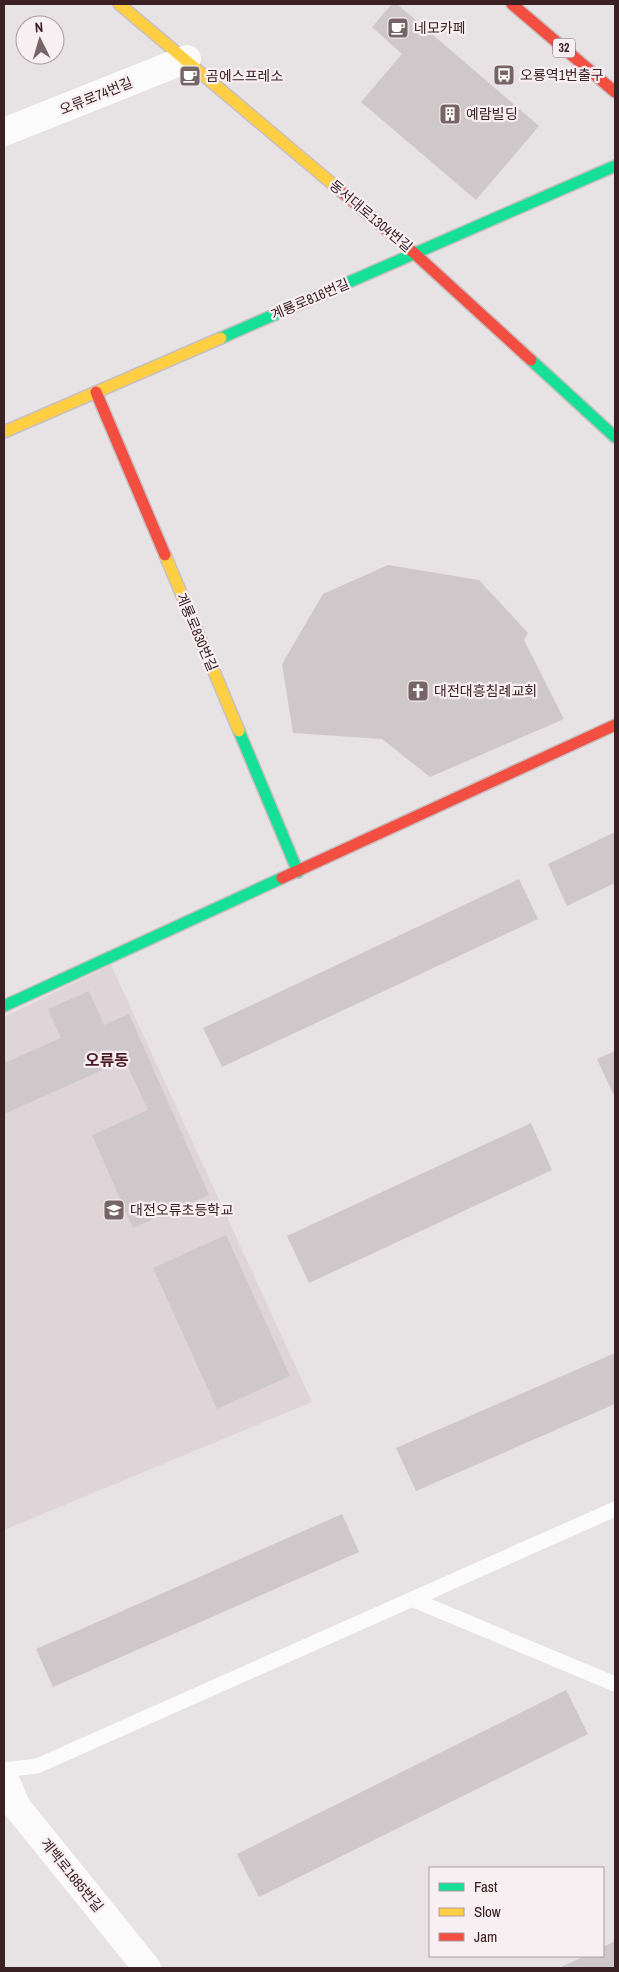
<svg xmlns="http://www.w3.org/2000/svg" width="619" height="1972" font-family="'Archivo Narrow','Noto Sans KR',sans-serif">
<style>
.built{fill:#dfd4d8}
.building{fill:#cfc8ca}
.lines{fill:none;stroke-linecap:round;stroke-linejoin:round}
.fast-casing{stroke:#c7bec0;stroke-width:14}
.slow-casing{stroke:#c7bec0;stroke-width:14}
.jam-casing{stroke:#c7bec0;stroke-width:14}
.lane{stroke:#fbfbfb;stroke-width:15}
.street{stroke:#fbfbfb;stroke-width:28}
.fast{stroke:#16e098;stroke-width:11}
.slow{stroke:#ffcf43;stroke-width:11}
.jam{stroke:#f24e42;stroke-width:11}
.labels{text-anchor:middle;stroke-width:4.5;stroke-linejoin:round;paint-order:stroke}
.shield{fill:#f7eff2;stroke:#735e62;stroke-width:1}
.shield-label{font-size:12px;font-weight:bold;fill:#3b2024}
.poi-label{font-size:14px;fill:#3b2024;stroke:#f7eff2;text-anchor:start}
.street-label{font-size:14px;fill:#3b2024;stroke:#f7eff2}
.quarter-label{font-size:16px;font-weight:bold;fill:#4d1c22;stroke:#f7eff2}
</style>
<rect width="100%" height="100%" fill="#e7e2e4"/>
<path class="built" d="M111,965L312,1402L4,1530V1017Z"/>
<path class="building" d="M392,4H397L539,126L476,200L361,102L402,54L372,27Z
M388,565L479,580L528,633L524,640L564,719L430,777L382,739L293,733L282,664L323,594Z
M615,832V883L567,906L548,864Z
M519,879L538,919L222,1067L203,1028Z
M89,991L104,1025L129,1014L209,1195L133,1228L92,1135L148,1110L125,1060L4,1114V1063L61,1038L48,1009Z
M615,1051V1098L597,1059Z
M531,1123L552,1170L309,1283L287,1236Z
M226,1235L290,1376L217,1409L153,1268Z
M615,1353V1404L416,1491L396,1448Z
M342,1514L359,1552L53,1687L36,1649Z
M566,1690L588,1734L259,1897L237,1854Z
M615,1941V1968H559L585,1956H603V1947Z"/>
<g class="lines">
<g class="fast-casing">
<path id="fast" d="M221,338L615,166
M531,360L615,437
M239,731L298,872
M4,1006L282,878"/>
</g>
<g class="slow-casing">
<path id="slow" d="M119,4L342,192
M4,432L221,338
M165,555L239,731"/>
</g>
<g class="jam-casing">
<path id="jam" d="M512,4L615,92
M342,192L414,253L531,360
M96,392L165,555
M282,878L615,725"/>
</g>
<path class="lane" d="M414,1600L615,1684
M4,1770L37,1766L615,1509"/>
<path class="street" d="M4,132L187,59
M4,1777L17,1807L147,1968"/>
<use href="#fast" class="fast"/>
<use href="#slow" class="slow"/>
<use href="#jam" class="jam"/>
</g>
<defs>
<g id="cafe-square" transform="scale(1.125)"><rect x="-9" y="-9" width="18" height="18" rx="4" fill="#776467" stroke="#f7eff2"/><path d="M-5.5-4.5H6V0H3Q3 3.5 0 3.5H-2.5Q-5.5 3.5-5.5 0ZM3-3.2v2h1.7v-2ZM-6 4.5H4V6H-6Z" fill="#fff"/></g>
<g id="bus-square" transform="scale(1.125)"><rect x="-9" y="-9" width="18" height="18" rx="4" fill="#776467" stroke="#f7eff2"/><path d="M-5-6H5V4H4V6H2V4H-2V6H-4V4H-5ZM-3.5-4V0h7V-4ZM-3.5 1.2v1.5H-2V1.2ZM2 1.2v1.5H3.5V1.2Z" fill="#fff"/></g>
<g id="building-square" transform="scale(1.125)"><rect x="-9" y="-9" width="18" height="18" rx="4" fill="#776467" stroke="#f7eff2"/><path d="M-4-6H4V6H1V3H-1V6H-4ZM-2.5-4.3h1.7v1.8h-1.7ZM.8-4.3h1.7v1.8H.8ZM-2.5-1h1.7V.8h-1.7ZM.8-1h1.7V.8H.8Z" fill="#fff"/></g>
<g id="church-square" transform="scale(1.125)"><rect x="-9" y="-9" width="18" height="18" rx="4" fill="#776467" stroke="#f7eff2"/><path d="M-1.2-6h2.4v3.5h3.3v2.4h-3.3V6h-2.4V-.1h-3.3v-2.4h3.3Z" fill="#fff"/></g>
<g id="school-square" transform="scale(1.125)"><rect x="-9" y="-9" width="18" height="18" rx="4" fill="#776467" stroke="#f7eff2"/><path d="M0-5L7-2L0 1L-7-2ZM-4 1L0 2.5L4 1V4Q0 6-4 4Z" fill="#fff"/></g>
</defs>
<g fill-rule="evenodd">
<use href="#cafe-square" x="398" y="28"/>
<use href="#bus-square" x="504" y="75"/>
<use href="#cafe-square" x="190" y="76"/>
<use href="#building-square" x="450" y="114"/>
<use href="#church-square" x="418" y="691"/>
<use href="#school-square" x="114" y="1210"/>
</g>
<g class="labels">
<rect class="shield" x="553" y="38.5" width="22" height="19" rx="4"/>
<g class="shield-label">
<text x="564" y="52">32</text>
</g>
<g class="poi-label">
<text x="414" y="33">네모카페</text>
<text x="520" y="80">오룡역1번출구</text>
<text x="206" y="81">곰에스프레소</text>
<text x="466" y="119">예람빌딩</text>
<text x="434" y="696">대전대흥침례교회</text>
<text x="130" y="1215">대전오류초등학교</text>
</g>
<g class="street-label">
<text transform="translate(96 96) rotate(-22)" y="5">오류로74번길</text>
<text transform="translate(371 216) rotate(40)" y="5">동서대로1304번길</text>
<text transform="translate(310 299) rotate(-23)" y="5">계룡로816번길</text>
<text transform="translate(197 632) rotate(67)" y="5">계룡로830번길</text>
<text transform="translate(72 1875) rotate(51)" y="5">계백로1685번길</text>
</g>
<g class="quarter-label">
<text x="107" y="1066">오류동</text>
</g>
</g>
<rect width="619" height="1972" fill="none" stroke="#3b2024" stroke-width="10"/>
<rect x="429" y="1867" width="175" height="90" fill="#f7eff2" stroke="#ac9ca0"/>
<rect x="439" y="1883" width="25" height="8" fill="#16e098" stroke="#ac9ca0"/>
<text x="474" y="1892" font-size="15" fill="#3b2024">Fast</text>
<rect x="439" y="1908" width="25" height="8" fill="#ffcf43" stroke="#ac9ca0"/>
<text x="474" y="1917" font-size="15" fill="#3b2024">Slow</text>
<rect x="439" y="1933" width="25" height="8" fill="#f24e42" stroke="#ac9ca0"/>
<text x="474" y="1942" font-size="15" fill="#3b2024">Jam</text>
<g transform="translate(40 40) rotate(355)"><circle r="24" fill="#f7eff2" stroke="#ac9ca0"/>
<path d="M0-4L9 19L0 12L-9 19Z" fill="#776467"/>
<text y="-8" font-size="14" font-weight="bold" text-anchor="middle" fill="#3b2024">N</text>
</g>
</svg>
